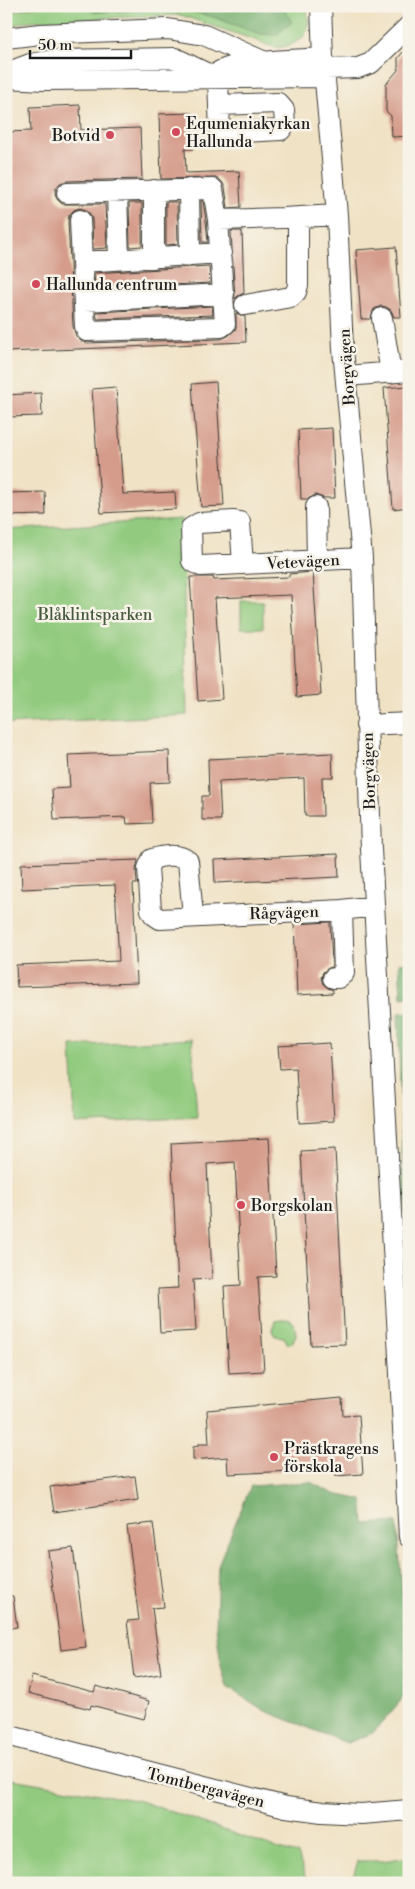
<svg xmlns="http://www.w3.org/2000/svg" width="415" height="1889" font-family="'Libre Bodoni',serif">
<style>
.green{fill:#92cb7f;stroke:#57744e}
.forest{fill:#75af6e;stroke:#486645}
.building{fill:#d59c8b}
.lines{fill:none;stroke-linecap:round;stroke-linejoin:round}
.minor-casing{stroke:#3c3a35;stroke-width:22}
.minor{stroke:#fff;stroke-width:20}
.poi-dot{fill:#d1495b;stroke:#f7f3e8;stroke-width:2}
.labels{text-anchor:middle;stroke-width:5;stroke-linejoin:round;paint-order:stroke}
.poi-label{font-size:16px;fill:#1c1c1c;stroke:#f7f3e8;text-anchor:start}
.street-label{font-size:16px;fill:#1c1c1c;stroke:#f7f3e8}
.park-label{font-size:16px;fill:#45593f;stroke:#f7f3e8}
</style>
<rect width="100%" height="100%" fill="#f7f3e8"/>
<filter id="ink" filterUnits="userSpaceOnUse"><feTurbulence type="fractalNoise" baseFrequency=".02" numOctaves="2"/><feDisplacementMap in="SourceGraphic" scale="10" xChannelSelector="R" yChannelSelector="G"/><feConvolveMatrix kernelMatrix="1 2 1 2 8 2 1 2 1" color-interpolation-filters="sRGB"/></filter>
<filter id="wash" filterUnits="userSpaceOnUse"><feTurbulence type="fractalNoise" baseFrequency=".0096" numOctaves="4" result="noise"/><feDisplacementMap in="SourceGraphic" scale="20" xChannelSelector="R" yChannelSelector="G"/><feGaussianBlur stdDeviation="1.12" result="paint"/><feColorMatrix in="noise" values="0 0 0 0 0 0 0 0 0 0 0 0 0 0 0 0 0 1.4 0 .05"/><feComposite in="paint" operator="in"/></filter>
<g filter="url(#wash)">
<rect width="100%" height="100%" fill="#f0e2c5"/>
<path class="green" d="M35,6H307C307,13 309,20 308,27C307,32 304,37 299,40C284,50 273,49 258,41L180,15L30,21L6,27V14Z
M182,519L187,715L6,724V530Z
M241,601H263V628H241Z
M192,1039L197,1117L75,1124L71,1046Z
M288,1319L294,1323L296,1335L292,1343L288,1344L284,1337L275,1336L272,1329L275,1321Z
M6,1778L140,1801L278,1849L298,1854L307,1883H6Z
M409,1857V1883H351L358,1861H382Z"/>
<path class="forest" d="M85,6H281L292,22L276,35L261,34L210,16L178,9L94,12Z
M409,962V996L401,997L399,963Z
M409,1012V1277L403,1187L398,1013Z
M310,1482L334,1494L363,1500L364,1524L397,1522L409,1691L373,1733L347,1743L265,1711L227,1687L221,1666L216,1627L218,1565L251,1486Z"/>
<g id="blocks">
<path class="building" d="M409,45V136L392,137L391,116L386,111V84L398,70V58Z
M80,105L81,130L140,128L142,179L67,181L60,183L56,188L55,193L57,199L62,204H105L107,248L93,249L92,219L90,214L86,210L80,208L74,210L69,215L68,221L73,327L76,336L81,341L87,343L221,339L228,336L236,329V313L245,317L246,342L6,352V132L31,131L30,107Z
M192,113L193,149H185L186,173L239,171L241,207L228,208L225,187L222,182L218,178L161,179L159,114Z
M201,201H203L206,221L208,242H202Z
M166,202H177L178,244L166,245Z
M129,203H142V246L130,247Z
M231,231H242L244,293L238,296L235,299Z
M396,247L401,317H394L391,310L386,307L381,306L374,309L370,319H361L356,250Z
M209,266L210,283L95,289L94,273Z
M212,306L213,315L97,319L96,312Z
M216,382L224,506L201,507L192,384Z
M407,386L409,507L393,509L384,388Z
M116,387L123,494L175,492L176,509L101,513L92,389Z
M41,393L42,416L6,417V395Z
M332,428L335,498H324L315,495L308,499H301L298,430Z
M45,492L46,515L6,516V493Z
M313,572L321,695L297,697L291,595L215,598L222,699L198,701L190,577H213L214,580L289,577V574Z
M169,751L170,782L150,783L152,823L127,824L126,817L54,820L52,789L70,788L68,755Z
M332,753L333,777H322L323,816H305L304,778L219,782L221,820H202V796H209L208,759Z
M338,854L339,877L215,883L214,860Z
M138,860L136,869L137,884H133L137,983L17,987L16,965L119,961L115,885L22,889L21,864Z
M330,922L332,966L323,972L321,978L323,984L328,988L333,990V993L297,995L294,924Z
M330,1043L334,1121L299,1123L296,1068L280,1069L278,1046Z
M269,1138L276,1276L258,1277L264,1371L229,1373L224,1286L241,1285L235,1162L207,1164L212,1279L193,1280L196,1331L160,1333L158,1289L178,1288L171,1143Z
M335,1149L345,1344L311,1345L301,1151Z
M342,1398L343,1416L359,1415L363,1474L336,1476V1469L228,1474L227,1457L193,1460V1447L198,1446V1444H209L207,1410Z
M135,1476L138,1500L54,1512L50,1487Z
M153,1523L164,1607L152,1608L161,1674L134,1678L127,1621L139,1620L127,1526Z
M73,1548L86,1647L61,1650L48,1551Z
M6,1596H13L17,1627L6,1629Z
M32,1676L94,1692L96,1686L149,1701L144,1719L91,1705L90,1709L28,1693Z"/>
</g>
</g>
<g filter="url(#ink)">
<use href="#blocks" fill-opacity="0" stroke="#3c3a35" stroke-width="1"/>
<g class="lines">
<g class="minor-casing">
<path id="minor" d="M321,6L323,58L337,215L343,349L362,558L371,849L409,1537
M6,38L40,34L168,29L204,35L265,62
M326,69L358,68L371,63L409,26
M6,73L30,64L56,60L175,58L214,77
M6,78L44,80L325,77
M219,105L278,103L284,110L285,124L281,130L220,133L218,79L220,71C241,60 298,60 323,58
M189,189L190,255
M154,190V258
M117,191L119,260
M67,193L213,189L218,220L225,324L221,327L87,331L85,326L80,220
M218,220L283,218L337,215
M82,262L221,253
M84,301L224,294
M245,305L291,297L296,292L298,285V218
M382,318L391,373
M346,376L409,371
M316,507L317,561
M243,564L240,522L234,521L199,523L191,528L192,561L201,566L362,558
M366,725L409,723
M193,916L188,861C179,853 162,856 152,859L148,868L151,910L154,915L160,919L342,910L374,906
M333,978H338L344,973L342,910
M6,1735L286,1807L322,1812L361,1814L409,1810"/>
</g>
<use href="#minor" class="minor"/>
</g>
</g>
<g class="poi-dot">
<circle cx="176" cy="132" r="5"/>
<circle cx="110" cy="135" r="5"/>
<circle cx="36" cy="284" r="5"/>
<circle cx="241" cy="1205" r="5"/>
<circle cx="274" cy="1457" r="5"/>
</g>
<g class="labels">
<g class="poi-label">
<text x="186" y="129">Equmeniakyrkan<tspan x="186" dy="18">Hallunda</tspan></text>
<text x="100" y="141" text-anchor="end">Botvid</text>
<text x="46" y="290">Hallunda centrum</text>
<text x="251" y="1211">Borgskolan</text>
<text x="284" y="1454">Prästkragens<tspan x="284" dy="18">förskola</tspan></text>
</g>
<g class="street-label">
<text transform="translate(346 367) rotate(-94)" y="6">Borgvägen</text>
<text transform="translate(303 561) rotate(-3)" y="6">Vetevägen</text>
<text transform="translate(368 771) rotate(-92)" y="6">Borgvägen</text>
<text transform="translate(284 912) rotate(-2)" y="6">Rågvägen</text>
<text transform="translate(206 1787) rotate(14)" y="6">Tomtbergavägen</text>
</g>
<g class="park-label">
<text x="95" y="620">Blåklintsparken</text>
</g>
</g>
<rect width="415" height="1889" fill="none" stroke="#f7f3e8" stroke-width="25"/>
<path d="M30 50v8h101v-8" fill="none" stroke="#1c1c1c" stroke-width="2.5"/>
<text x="38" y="50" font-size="15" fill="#1c1c1c" stroke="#f7f3e8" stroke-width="4" paint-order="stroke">50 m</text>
</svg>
